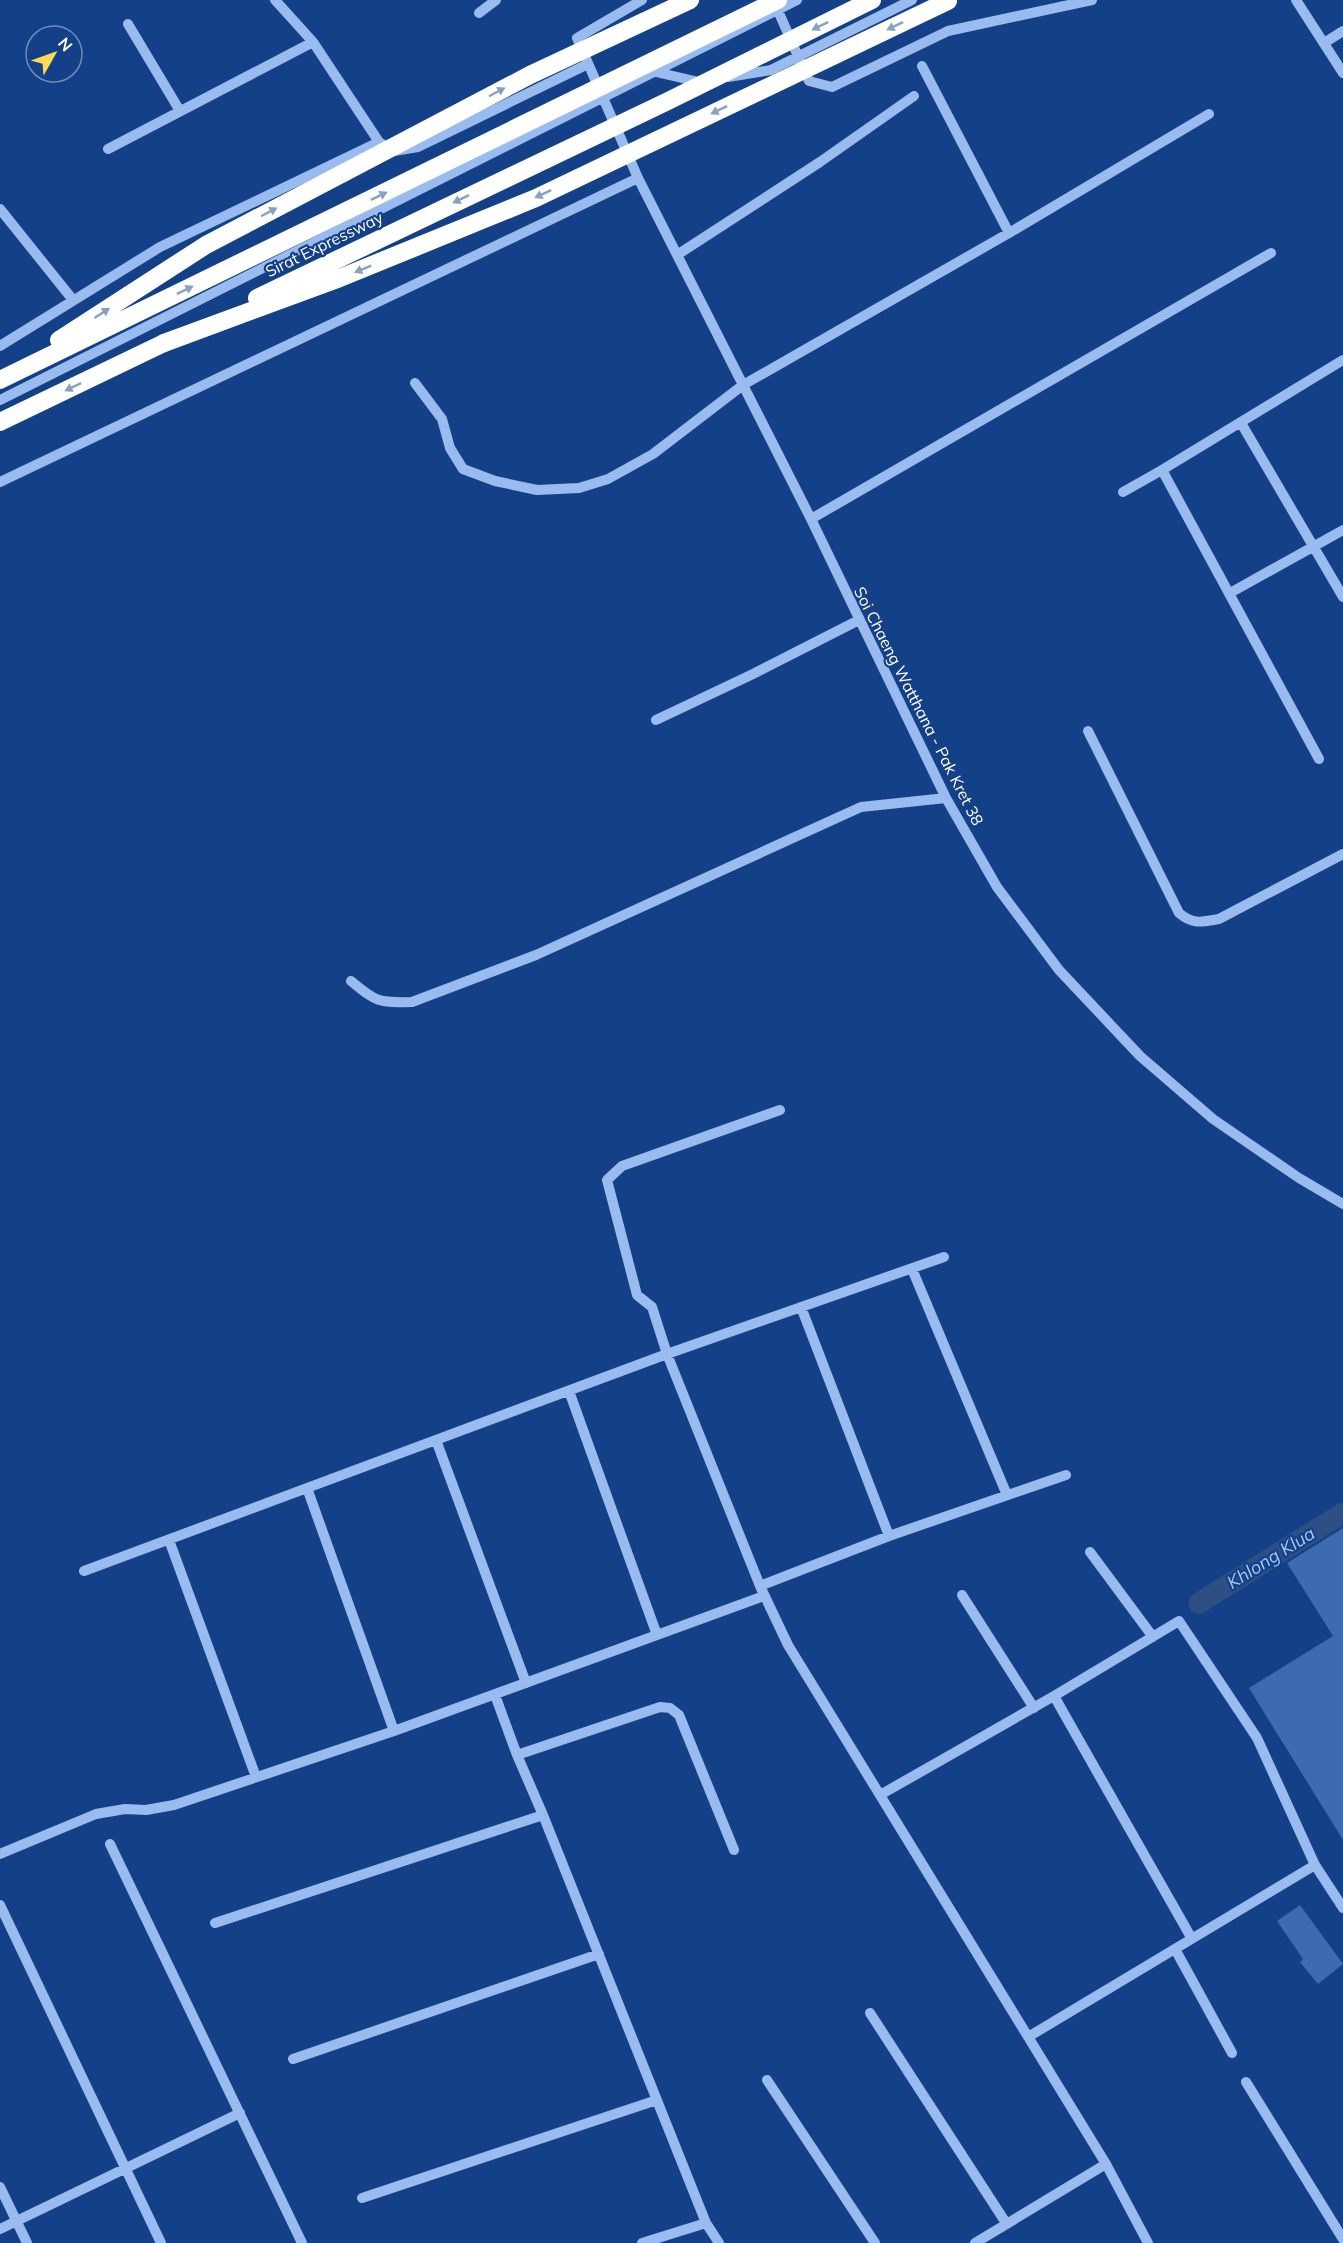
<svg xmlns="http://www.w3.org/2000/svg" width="1343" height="2243" font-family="Mulish,sans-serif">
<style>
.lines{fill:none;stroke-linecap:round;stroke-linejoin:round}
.canal{stroke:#2e4f84;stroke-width:21}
.building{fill:#3d6ab1}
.minor{stroke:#9abbef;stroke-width:10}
.highway{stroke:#fff;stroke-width:18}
.highway-bridge{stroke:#fff;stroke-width:18}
.oneway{fill:#8aa0c3}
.labels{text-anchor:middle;stroke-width:4.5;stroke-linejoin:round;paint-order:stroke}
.street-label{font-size:16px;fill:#fff;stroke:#144087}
.water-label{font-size:18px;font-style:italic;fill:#a5c6f6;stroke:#144087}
</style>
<rect width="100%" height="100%" fill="#144087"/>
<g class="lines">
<path class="canal" d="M1199,1603L1343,1513"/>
</g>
<path class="building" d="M1343,1528V1840L1249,1688L1333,1636L1287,1563Z
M1300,1905L1343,1964L1318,1984L1300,1962L1303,1959L1277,1921Z"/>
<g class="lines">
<path class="minor" d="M275,0L313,42L379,142L394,151L418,147L588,64
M642,0L577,38L638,178L811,519L946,798L997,887L1059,970L1140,1056L1213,1119L1299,1178L1343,1204
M1296,0L1343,73
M775,4L809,81L832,87L948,31L1092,0
M479,13L496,0
M128,24L180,111
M1324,43L1343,31
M922,66L1009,233
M656,72L699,82L704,81
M728,77L771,70L912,0
M108,149L313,42
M0,209L73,300
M677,255L820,162L914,96
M0,346L160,247L379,142
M415,383L442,419L450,448L463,469L495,481L537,490L579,488L608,479L653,454L743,385L1009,233L1209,114
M0,400L797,0
M1241,423L1343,597
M1162,470L1319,759
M0,482L638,178
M1123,492L1162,470L1343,360
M811,519L1271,253
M1230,593L1343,530
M656,720L753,674L859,620
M1088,731L1179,913C1193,925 1202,922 1219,919L1343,854
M351,981C376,1002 379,1003 412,1002L536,955L861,807L946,798
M780,1110L622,1166L607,1180L637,1295L652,1307L667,1354L760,1586L788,1645L1106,2164L1148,2243
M912,1269L1007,1495
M801,1307L889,1536
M569,1391L657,1635
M436,1440L526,1683
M307,1488L394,1731
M169,1540L256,1777
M1090,1552L1153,1637
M84,1571L667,1354L944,1257
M760,1586L889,1536L1066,1475
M962,1595L1034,1708
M495,1695L517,1755L543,1815L706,2223L719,2243
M1054,1696L1192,1939
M517,1755L660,1707L670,1708L679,1715L734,1850
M880,1795L1054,1696L1179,1621L1257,1738L1315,1865L1343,1908
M110,1844L302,2243
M0,1854L96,1814L125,1809L146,1810L174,1805L394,1731L764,1596
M0,1905L161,2243
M215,1923L543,1815
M1175,1949L1232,2053
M870,2013L1006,2223
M1028,2037L1315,1865
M293,2059L599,1954
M767,2080L875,2243
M1246,2082L1343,2239
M0,2187L27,2243
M362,2198L657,2100
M0,2229L240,2113
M642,2243L706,2223
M975,2243L1106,2164"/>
<path class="highway" d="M0,422L164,343"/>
<path class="highway-bridge" d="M257,298L666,102L872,0
M59,340L206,245L530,75L690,0
M164,343L340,278L536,198L948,1
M0,380L778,0"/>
</g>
<defs><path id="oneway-solid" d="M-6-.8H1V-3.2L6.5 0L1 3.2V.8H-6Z" transform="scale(1.5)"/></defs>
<g class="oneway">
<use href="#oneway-solid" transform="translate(820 26) rotate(154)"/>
<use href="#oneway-solid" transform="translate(895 26) rotate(154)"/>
<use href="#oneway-solid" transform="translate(497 92) rotate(-28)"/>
<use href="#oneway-solid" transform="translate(719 110) rotate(154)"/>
<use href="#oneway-solid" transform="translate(543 194) rotate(155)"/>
<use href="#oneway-solid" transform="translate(379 196) rotate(-26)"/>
<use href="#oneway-solid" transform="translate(461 199) rotate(154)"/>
<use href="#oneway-solid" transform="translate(269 212) rotate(-28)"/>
<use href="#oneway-solid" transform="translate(363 269) rotate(158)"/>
<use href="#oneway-solid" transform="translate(185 290) rotate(-26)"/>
<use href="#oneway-solid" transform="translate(102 313) rotate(-33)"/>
<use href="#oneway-solid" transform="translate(73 387) rotate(154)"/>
</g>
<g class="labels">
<g class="street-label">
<text transform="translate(324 244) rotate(-26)" y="6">Sirat Expressway</text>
<text transform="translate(919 706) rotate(63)" y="6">Soi Chaeng Watthana - Pak Kret 38</text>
</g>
<g class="water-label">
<text transform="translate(1271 1558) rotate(-32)" y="6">Khlong Klua</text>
</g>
</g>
<g transform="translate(54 54) rotate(50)"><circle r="28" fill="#144087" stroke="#728cb7" stroke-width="1.5"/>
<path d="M0-4.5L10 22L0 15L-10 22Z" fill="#ffd858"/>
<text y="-9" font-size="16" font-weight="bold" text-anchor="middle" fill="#ffffff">N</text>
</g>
</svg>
